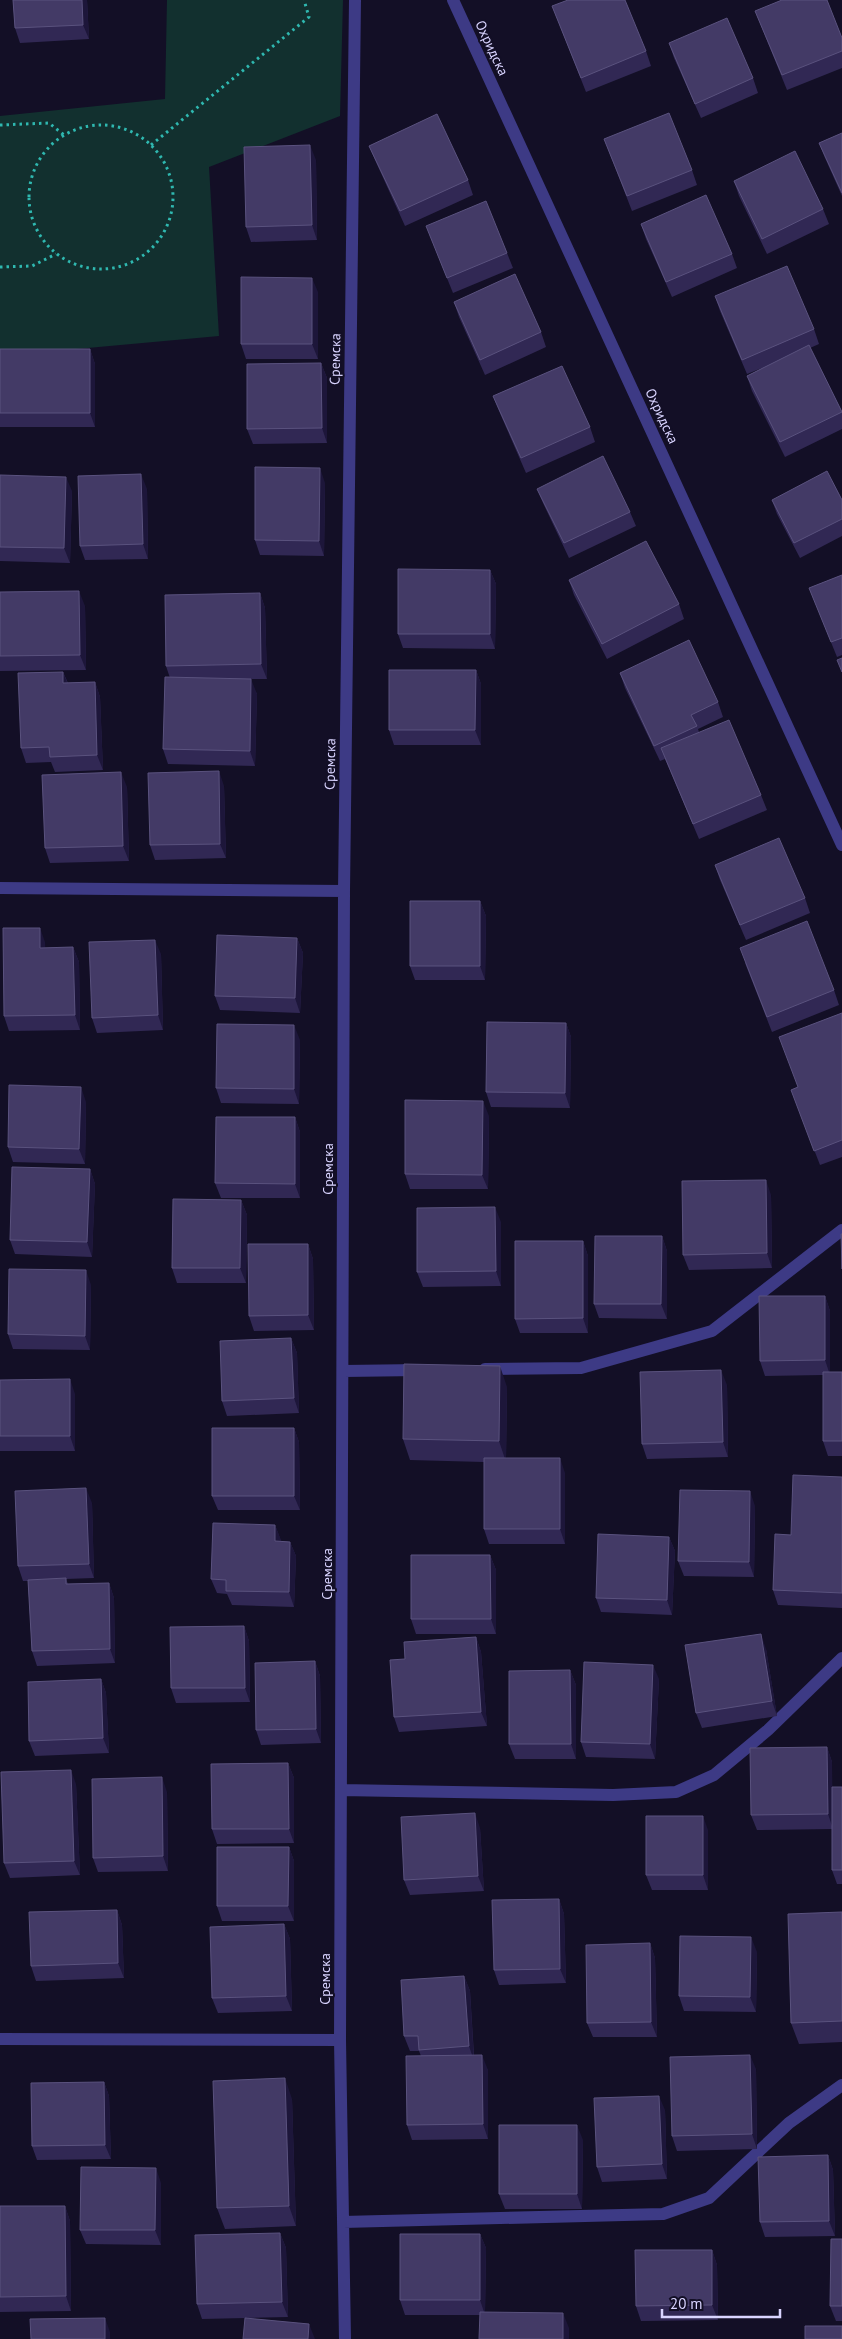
<svg xmlns="http://www.w3.org/2000/svg" width="842" height="2339" font-family="'PT Sans',sans-serif">
<style>
.park{fill:#12302f}
.lines{fill:none;stroke-linecap:round;stroke-linejoin:round}
.path{stroke:#2fb8b0;stroke-width:3;stroke-dasharray:2.5 4;stroke-linecap:butt}
.minor{stroke:#3d3a85;stroke-width:12}
.wall{fill:#312854}
.shaded-wall{fill:#1d163a}
.building{fill:#433a66;stroke:#5a527e}
.labels{text-anchor:middle;stroke-width:4;stroke-linejoin:round;paint-order:stroke}
.street-label{font-size:14px;fill:#d9d4ff;stroke:#130f26}
</style>
<rect width="100%" height="100%" fill="#130f26"/>
<path class="park" d="M167,0H343L340,116L209,167L219,336L0,356V116L165,99Z"/>
<g class="lines">
<path class="path" d="M0,125L49,123L64,135
M29 197a72 72 0 1 1 144 0a72 72 0 1 1-144 0Z
M151,145L309,17L304,0
M0,267L32,266L56,254"/>
<path class="minor" d="M453,0L842,845
M0,888L344,891
M485,1369L581,1368L712,1331L842,1230
M343,1371L420,1370
M341,1790L613,1795L676,1792L714,1775L768,1730L842,1658
M0,2039L340,2040
M343,2222L663,2214L709,2198L789,2123L842,2085
M345,2339L340,2040L344,891L355,0"/>
</g>
<path class="wall" d="M13,0H87L89,39L20,43L15,28Z
M552,6L646,51L651,66L586,92Z
M755,11L842,38V68L787,90Z
M669,43L753,78L758,93L701,118L674,58Z
M842,133V196L825,158L819,143Z
M604,139L692,170L697,185L632,211Z
M369,146L468,180L473,195L405,226L375,160Z
M316,160L317,240L251,242L246,227Z
M734,181L823,209L829,224L767,254L739,196Z
M641,224L732,254L737,268L672,297L646,239Z
M426,226L507,253L513,268L453,293Z
M318,292V359H246L241,344Z
M715,296L814,329L819,344L810,348L842,412V429L785,457L752,391L747,376L762,368L747,374L720,311Z
M454,302L541,332L546,347L485,375L459,317Z
M0,349H90L95,364V427H0Z
M321,363L327,378V443L253,444L247,429Z
M493,396L590,427L595,442L526,473L499,411Z
M0,475L72,491L70,563L0,561Z
M325,483L324,556L260,555L255,540Z
M147,489L148,559L85,560L80,546Z
M537,489L630,512L636,526L569,558L543,503Z
M772,500H842V536L800,558L777,514Z
M490,570L496,584L495,649L403,648L398,634Z
M842,575V655L837,657L809,588Z
M569,580L679,604L684,619L607,659L574,595Z
M0,592L85,606L86,670L0,671Z
M260,593L265,608L267,679H249L257,694L255,766L168,764L163,749L170,678L166,666Z
M476,670L481,684V745H394L389,730Z
M63,672L68,683L95,682L100,697L103,770L55,772L51,762L26,763L21,748Z
M620,673L718,702L723,717L698,729L699,732L761,795L767,810L699,839L665,759L660,761L625,688Z
M224,786L226,858L155,860L150,845Z
M127,787L129,861L50,863L45,848Z
M715,865L805,898L810,913L746,940L720,880Z
M480,901L486,916L485,980H415L410,966Z
M297,938L303,953L300,1013L220,1010L215,996Z
M45,942V948L73,947L79,962L80,1030L9,1031L4,1016Z
M161,954L163,1030L97,1033L92,1018Z
M745,963L834,990L839,1005L772,1032Z
M842,1013V1157L820,1165L791,1090L798,1087Z
M566,1023L571,1037L570,1108L491,1107L486,1092Z
M300,1040L299,1104L221,1103L216,1088Z
M86,1102L85,1164L13,1162L8,1147Z
M489,1116L488,1189H410L405,1174Z
M295,1117L300,1132V1198H221L215,1183Z
M90,1169L95,1184L92,1257L15,1254L10,1240Z
M771,1195L772,1268L689,1270L683,1255Z
M241,1200L247,1215L246,1283H177L172,1268Z
M501,1222V1286L423,1287L417,1272Z
M662,1236L667,1251V1319L599,1318L594,1304Z
M583,1241L588,1256V1333H520L515,1319Z
M308,1244L313,1259L314,1330L254,1331L249,1316Z
M91,1285L90,1350L13,1349L8,1334Z
M825,1296L830,1311V1372H842V1456H828L823,1441V1375L765,1376L760,1361Z
M291,1338L297,1353L299,1413L227,1416L222,1401Z
M0,1380L75,1394V1451H0Z
M727,1385L728,1457L647,1459L642,1444Z
M507,1387L506,1458L565,1473V1544H489L484,1529V1462L410,1460L403,1439Z
M294,1428L299,1442L300,1510H218L212,1496Z
M842,1477V1608L778,1605L773,1590Z
M92,1503L94,1578L66,1579L68,1584L109,1583L114,1598L115,1663L37,1666L32,1651L28,1581H23L18,1566Z
M755,1506L754,1577L684,1576L678,1561Z
M275,1525L281,1541L290,1542L296,1556L294,1607L232,1605L227,1594L217,1593L211,1579Z
M669,1537L675,1551L672,1615L601,1612L596,1598Z
M490,1555L496,1570V1634H416L411,1619Z
M244,1626L249,1641L250,1702L176,1703L171,1688Z
M476,1637L481,1652L487,1726L399,1732L394,1717L405,1659Z
M766,1649L777,1716L702,1728L696,1713Z
M315,1661L320,1676L321,1743L261,1745L256,1730Z
M570,1670L576,1685V1759H515L509,1744Z
M101,1679L106,1693L109,1753L35,1756L29,1741Z
M659,1679L655,1759L586,1757L581,1742Z
M827,1747L832,1762V1787H842V1884H837L832,1870V1829L757,1830L751,1815Z
M288,1763L294,1778V1843L217,1844L212,1829Z
M76,1784L80,1875L10,1878L4,1863Z
M167,1792L168,1871L98,1872L93,1858Z
M480,1828L484,1891L410,1895L404,1880Z
M708,1830V1890H652L646,1875Z
M289,1847L294,1861V1921H222L217,1906Z
M559,1899L564,1914L566,1983L499,1985L494,1970Z
M117,1910L122,1925L124,1978L36,1981L31,1966Z
M842,1912V2042L799,2044L791,2023Z
M284,1924L290,1939L292,2011L218,2013L212,1998Z
M650,1943L655,1958L657,2037H593L587,2023Z
M757,1952L756,2012L684,2011L679,1996Z
M464,1976L470,1991L474,2055L488,2070V2139L412,2140L407,2125L421,2056L419,2051H410L404,2036Z
M756,2069L757,2149L677,2151L672,2136Z
M104,2082L109,2096L111,2159L37,2160L32,2146Z
M292,2099L296,2226L225,2229L217,2208Z
M665,2110L667,2179L602,2182L597,2167Z
M583,2140L582,2209H505L499,2194Z
M828,2155L833,2170L835,2236L765,2237L760,2222Z
M161,2183V2245L86,2244L80,2230Z
M0,2206H65L70,2221L71,2311L0,2312Z
M280,2233L286,2248L288,2317L202,2319L197,2304Z
M480,2234L486,2248L485,2312L569,2328L480,2315H405L400,2300Z
M842,2239V2321H836L830,2306Z
M712,2250L717,2265L718,2320L641,2321L636,2306Z"/>
<path class="shaded-wall" d="M82,0H87L89,39L83,25Z
M310,145L316,160L317,240L312,225Z
M312,278L318,292V359L312,344Z
M90,349L95,364V427L90,413Z
M321,363L327,378V443L322,428Z
M320,468L325,483L324,556L319,541Z
M141,474L147,489L148,559L143,544Z
M66,477L72,491L70,563L64,548Z
M490,570L496,584L495,649L490,634Z
M79,591L85,606L86,670L80,655Z
M260,593L265,608L267,679L261,664Z
M476,670L481,684V745L475,730Z
M63,672L69,687L63,683Z
M251,679L257,694L255,766L250,751Z
M95,682L100,697L103,770L97,755Z
M219,771L224,786L226,858L220,844Z
M121,772L127,787L129,861L123,846Z
M480,901L486,916L485,980L480,966Z
M40,928L45,942L46,962L40,948Z
M297,938L303,953L300,1013L295,998Z
M155,940L161,954L163,1030L158,1015Z
M73,947L79,962L80,1030L75,1015Z
M566,1023L571,1037L570,1108L565,1093Z
M294,1025L300,1040L299,1104L294,1089Z
M81,1087L86,1102L85,1164L79,1149Z
M483,1101L489,1116L488,1189L482,1175Z
M295,1117L300,1132V1198L295,1184Z
M90,1169L95,1184L92,1257L87,1242Z
M766,1180L771,1195L772,1268L767,1253Z
M241,1200L247,1215L246,1283L240,1268Z
M495,1207L501,1222V1286L496,1271Z
M662,1236L667,1251V1319L661,1304Z
M583,1241L588,1256V1333L583,1318Z
M308,1244L313,1259L314,1330L308,1315Z
M86,1270L91,1285L90,1350L85,1336Z
M825,1296L830,1311V1375L825,1360Z
M291,1338L297,1353L299,1413L294,1398Z
M500,1366L507,1387L506,1462L499,1441Z
M721,1370L727,1385L728,1457L723,1442Z
M70,1379L75,1394V1451L70,1436Z
M294,1428L299,1442L300,1510L294,1496Z
M560,1458L565,1473V1544L560,1529Z
M86,1488L92,1503L94,1578L89,1564Z
M750,1491L755,1506L754,1577L749,1562Z
M275,1525L281,1540L280,1556L275,1541Z
M669,1537L675,1551L672,1615L667,1600Z
M290,1542L296,1556L294,1607L289,1592Z
M490,1555L496,1570V1634L491,1619Z
M109,1583L114,1598L115,1663L110,1649Z
M244,1626L249,1641L250,1702L245,1688Z
M761,1634L766,1649L777,1716L772,1701Z
M476,1637L481,1652L487,1726L481,1712Z
M315,1661L320,1676L321,1743L316,1729Z
M653,1665L659,1679L655,1759L650,1744Z
M570,1670L576,1685V1759L571,1744Z
M101,1679L106,1693L109,1753L103,1738Z
M827,1747L832,1762L833,1829L828,1814Z
M288,1763L294,1778V1843L289,1829Z
M71,1770L76,1784L80,1875L74,1861Z
M162,1777L167,1792L168,1871L163,1856Z
M475,1813L480,1828L484,1891L478,1876Z
M703,1816L708,1830V1890L703,1875Z
M289,1847L294,1861V1921L288,1906Z
M559,1899L564,1914L566,1983L560,1969Z
M117,1910L122,1925L124,1978L118,1963Z
M284,1924L290,1939L292,2011L286,1996Z
M751,1937L757,1952L756,2012L750,1997Z
M650,1943L655,1958L657,2037L651,2022Z
M464,1976L470,1991L474,2061L469,2046Z
M482,2055L488,2070V2139L483,2124Z
M750,2055L756,2069L757,2149L752,2134Z
M285,2078L292,2099L296,2226L289,2206Z
M104,2082L109,2096L111,2159L105,2145Z
M659,2096L665,2110L667,2179L662,2164Z
M577,2125L583,2140L582,2209L577,2194Z
M828,2155L833,2170L835,2236L829,2221Z
M156,2168L161,2183V2245L155,2230Z
M65,2206L70,2221L71,2311L66,2296Z
M280,2233L286,2248L288,2317L282,2302Z
M480,2234L486,2248L485,2315L480,2300Z
M712,2250L717,2265L718,2320L712,2305Z
M563,2313L569,2328V2339H563Z
M105,2318L110,2332V2339H105Z
M309,2324L315,2339H308Z"/>
<path class="building" d="M13,0H82L83,25L15,28Z
M568,0H625L646,51L581,78L552,6Z
M782,0H827L842,38V51L782,75L755,11Z
M727,18L753,78L695,104L669,43Z
M669,113L692,170L627,196L604,139Z
M437,114L468,180L400,211L369,146Z
M842,133V193L819,143Z
M310,145L312,225L246,227L244,147Z
M795,151L823,209L762,239L734,181Z
M706,195L732,254L666,282L641,224Z
M486,201L507,253L447,278L426,226Z
M787,266L814,329L742,360L715,296Z
M515,274L541,332L480,360L454,302Z
M241,277L312,278V344H241Z
M809,345L842,412L780,442L747,376Z
M0,349H90V413H0Z
M321,363L322,428L247,429V364Z
M562,366L590,427L521,458L493,396Z
M603,456L630,512L564,543L537,489Z
M255,467L320,468L319,541L255,540Z
M827,471L842,500V519L794,543L772,500Z
M141,474L143,544L80,546L78,476Z
M0,475L66,477L64,548L0,547Z
M646,541L679,604L602,644L569,580Z
M398,569L490,570V634H398Z
M842,575V638L831,642L809,588Z
M79,591L80,655L0,656V592Z
M260,593L261,664L166,666L165,595Z
M689,640L718,702L691,715L697,726L654,746L620,673Z
M842,658V672L837,660Z
M389,670H476L475,730H389Z
M63,672V683L95,682L97,755L50,757L49,747L21,748L18,673Z
M165,677L251,679L250,751L163,749Z
M729,720L761,795L693,824L661,748Z
M219,771L220,844L150,845L148,773Z
M121,772L123,846L45,848L42,775Z
M779,838L805,898L740,925L715,865Z
M410,901H480V966H410Z
M807,921L834,990L767,1017L740,948Z
M3,928H40V948L73,947L75,1015L4,1016Z
M217,935L297,938L295,998L215,996Z
M155,940L158,1015L92,1018L89,942Z
M842,1013V1140L814,1151L791,1090L798,1087L779,1037Z
M487,1022L566,1023L565,1093L486,1092Z
M217,1024L294,1025V1089L216,1088Z
M9,1085L81,1087L79,1149L8,1147Z
M405,1100L483,1101L482,1175L405,1174Z
M216,1117H295V1184L215,1183Z
M12,1167L90,1169L87,1242L10,1240Z
M766,1180L767,1253L683,1255L682,1181Z
M173,1199L241,1200L240,1268H172Z
M495,1207L496,1271L417,1272V1208Z
M841,1234H842V1269Z
M595,1236H662L661,1304H594Z
M515,1241H583V1318L515,1319Z
M248,1244H308V1315L249,1316Z
M9,1269L86,1270L85,1336L8,1334Z
M759,1296H825V1360L760,1361Z
M291,1338L294,1398L222,1401L220,1341Z
M404,1364L500,1366L499,1441L403,1439Z
M721,1370L723,1442L642,1444L640,1372Z
M823,1372H842V1441H823Z
M70,1379V1436H0V1380Z
M212,1428H294V1496H212Z
M484,1458H560V1529H484Z
M793,1475L842,1477V1593L773,1590L775,1534L791,1535Z
M86,1488L89,1564L18,1566L15,1491Z
M680,1490L750,1491L749,1562L678,1561Z
M213,1523L275,1525V1541L290,1542L289,1592L226,1591V1580L211,1579Z
M598,1534L669,1537L667,1600L596,1598Z
M411,1555H490L491,1619H411Z
M66,1578V1584L109,1583L110,1649L32,1651L28,1580Z
M244,1626L245,1688H171L170,1627Z
M761,1634L772,1701L696,1713L685,1645Z
M476,1637L481,1712L394,1717L390,1660L405,1659L404,1642Z
M315,1661L316,1729L256,1730L255,1663Z
M584,1662L653,1665L650,1744L581,1742Z
M570,1670L571,1744H509V1671Z
M101,1679L103,1738L29,1741L28,1682Z
M827,1747L828,1814L751,1815L750,1748Z
M288,1763L289,1829H212L211,1764Z
M71,1770L74,1861L4,1863L1,1772Z
M162,1777L163,1856L93,1858L92,1779Z
M832,1787H842V1870H832Z
M475,1813L478,1876L404,1880L401,1817Z
M646,1816H703V1875H646Z
M217,1847H289L288,1906H217Z
M559,1899L560,1969L494,1970L492,1900Z
M117,1910L118,1963L31,1966L29,1912Z
M842,1912V2021L791,2023L788,1914Z
M284,1924L286,1996L212,1998L210,1927Z
M680,1936L751,1937L750,1997L679,1996Z
M650,1943L651,2022L587,2023L586,1945Z
M464,1976L469,2046L419,2050L418,2036H404L401,1980Z
M482,2055L483,2124L407,2125L406,2056Z
M750,2055L752,2134L672,2136L670,2057Z
M285,2078L289,2206L217,2208L213,2081Z
M104,2082L105,2145L32,2146L31,2083Z
M659,2096L662,2164L597,2167L594,2098Z
M499,2125H577V2194H499Z
M828,2155L829,2221L760,2222L758,2157Z
M81,2167L156,2168L155,2230H80Z
M0,2206H65L66,2296L0,2297Z
M280,2233L282,2302L197,2304L195,2235Z
M400,2234H480V2300H400Z
M831,2239H842V2306H830Z
M635,2250H712V2305L636,2306Z
M480,2312L563,2313V2339H479Z
M105,2318V2339H31L30,2319Z
M245,2318L309,2324L308,2339H243Z
M805,2326H842V2339H805Z"/>
<g class="labels">
<g class="street-label">
<text transform="translate(492 48) rotate(65)" y="5">Охридска</text>
<text transform="translate(335 359) rotate(-89)" y="5">Сремска</text>
<text transform="translate(662 416) rotate(65)" y="5">Охридска</text>
<text transform="translate(330 764) rotate(-89)" y="5">Сремска</text>
<text transform="translate(328 1169) rotate(-90)" y="5">Сремска</text>
<text transform="translate(327 1574) rotate(-90)" y="5">Сремска</text>
<text transform="translate(325 1979) rotate(-90)" y="5">Сремска</text>
</g>
</g>
<path d="M662 2309v8h118v-8" fill="none" stroke="#d9d4ff" stroke-width="2.5"/>
<text x="670" y="2309" font-size="15" fill="#d9d4ff" stroke="#130f26" stroke-width="4" paint-order="stroke">20 m</text>
</svg>
